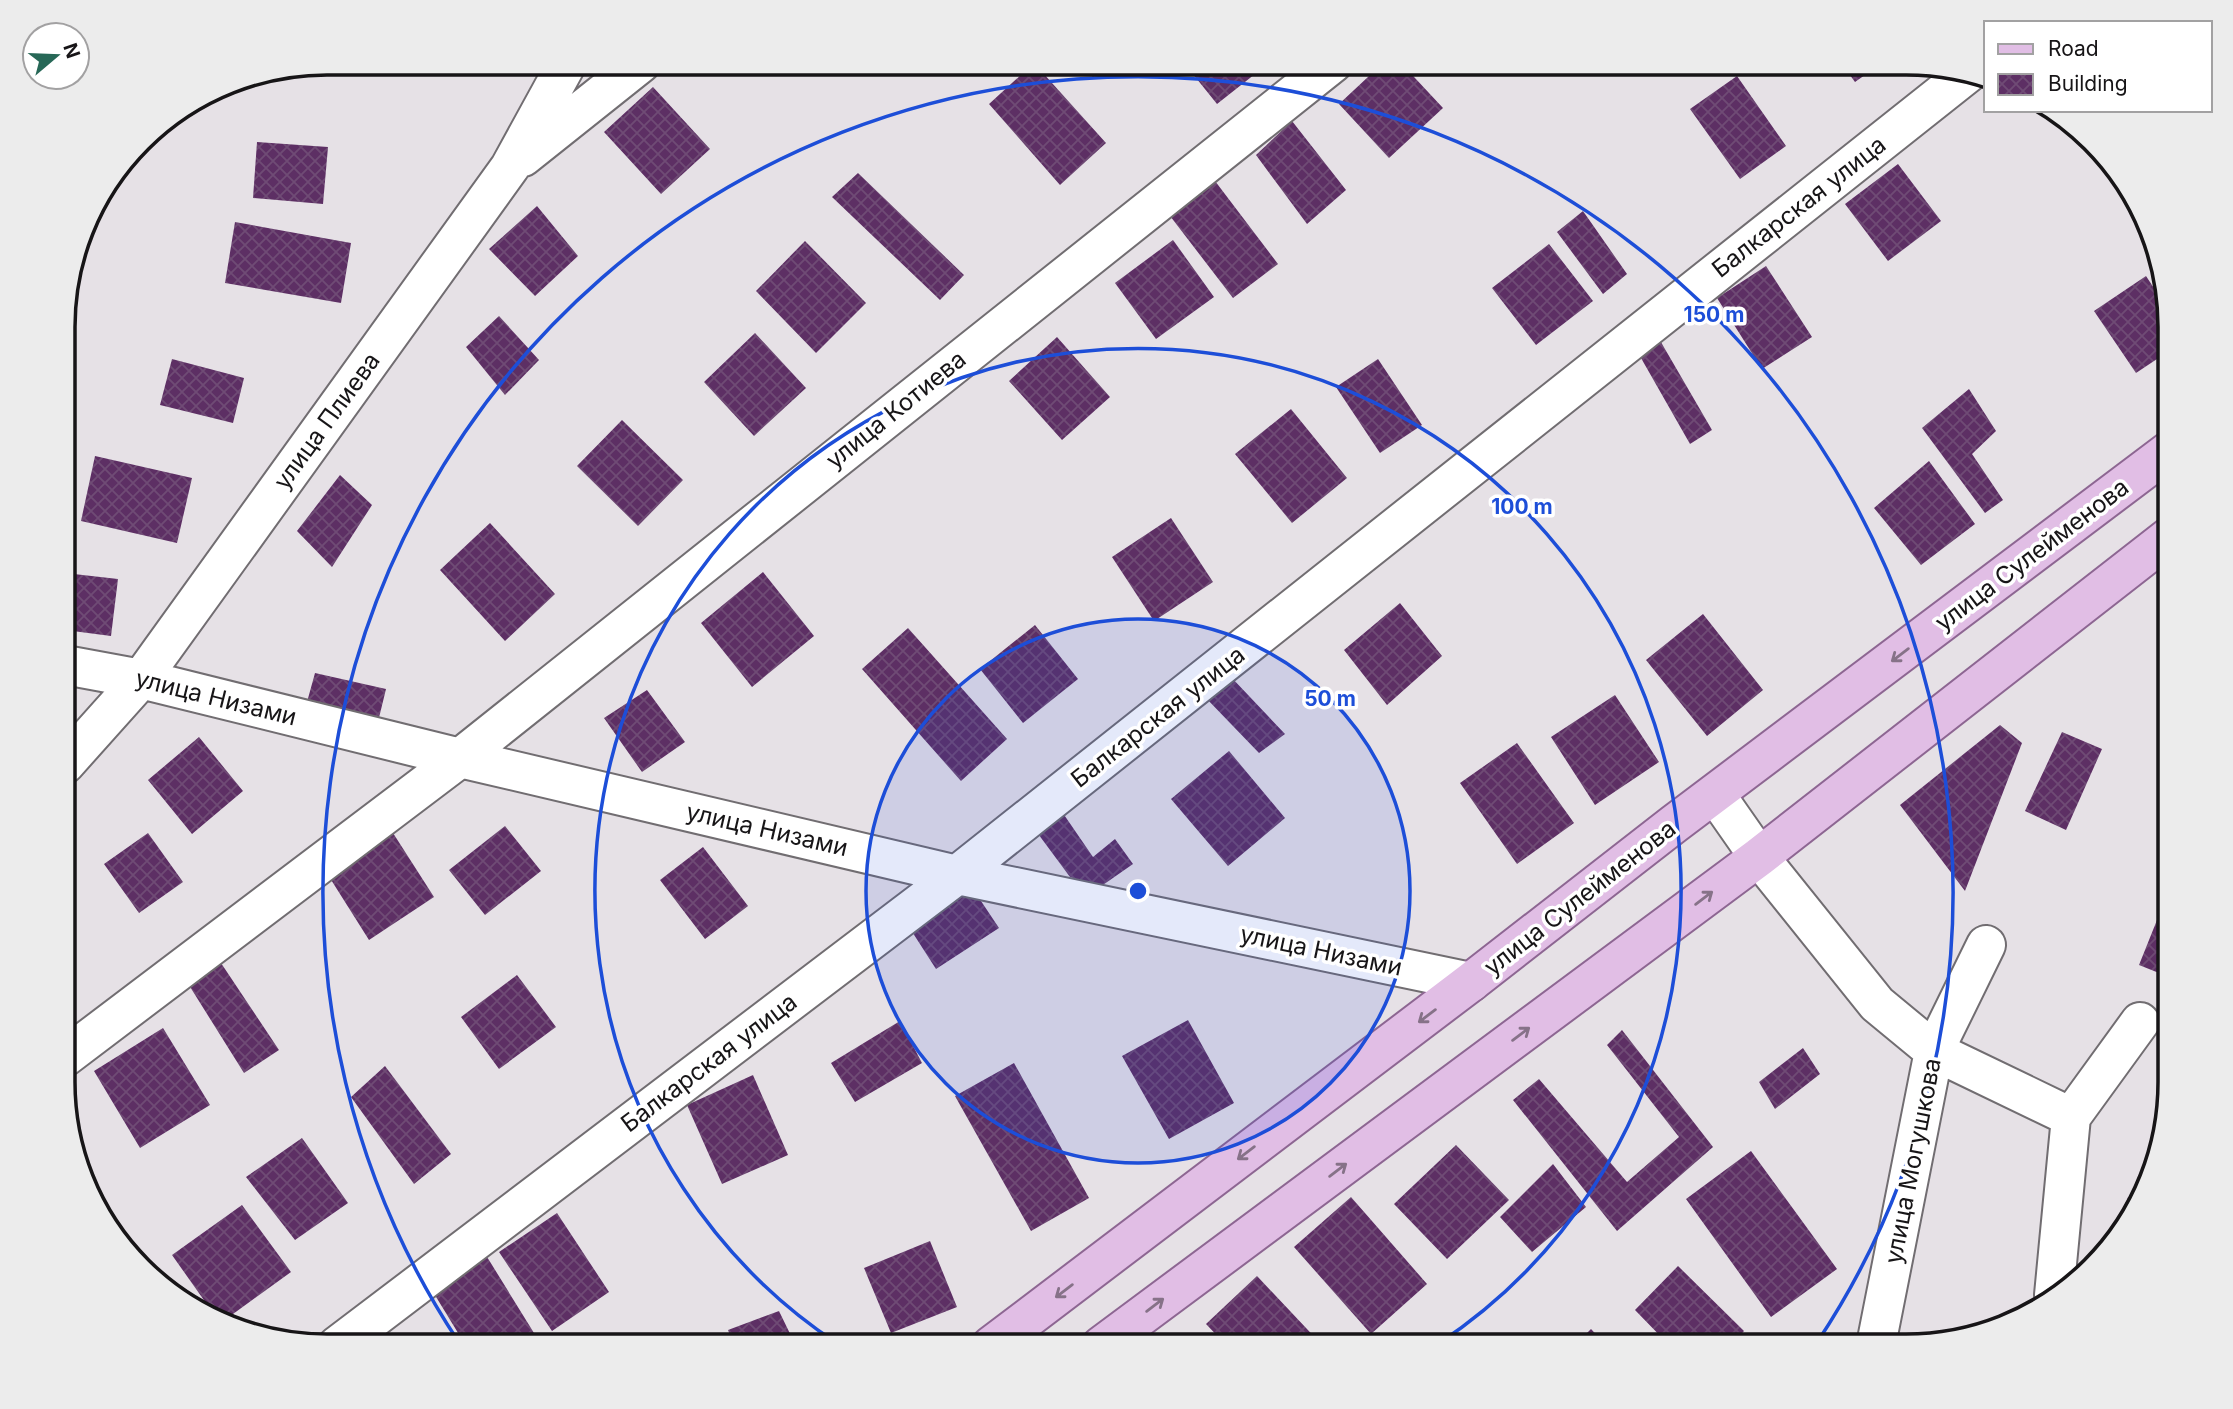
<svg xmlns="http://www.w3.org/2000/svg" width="2233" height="1409" font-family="Inter,sans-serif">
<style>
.building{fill:url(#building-cross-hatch)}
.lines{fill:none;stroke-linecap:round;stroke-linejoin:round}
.minor-casing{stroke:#716d71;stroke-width:42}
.major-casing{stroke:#8d6692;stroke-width:42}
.minor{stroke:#fff;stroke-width:38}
.major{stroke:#e1bee5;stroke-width:38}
.oneway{stroke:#867288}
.ring{fill:none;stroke:#1d4ed8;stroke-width:3.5}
.labels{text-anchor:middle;stroke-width:7;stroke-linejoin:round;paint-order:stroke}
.street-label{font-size:24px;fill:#171517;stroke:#fff}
.rim{fill:none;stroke:#171517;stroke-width:3.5}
.centre{fill:#1d4ed8;stroke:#fff;stroke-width:3.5}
.ring-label{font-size:21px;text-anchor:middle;font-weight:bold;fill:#1d4ed8;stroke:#fff;stroke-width:7;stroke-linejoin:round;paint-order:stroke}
</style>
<defs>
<pattern id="building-cross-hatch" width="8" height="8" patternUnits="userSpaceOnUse" patternTransform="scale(1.75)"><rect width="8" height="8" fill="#5d2f64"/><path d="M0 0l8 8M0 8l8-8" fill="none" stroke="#6f4b75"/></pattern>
</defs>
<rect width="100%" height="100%" fill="#e6e1e6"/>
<path class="building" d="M1034,63L1106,143L1060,185L989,104Z
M1080,63H1107L1093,77Z
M1184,63H1269L1217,104Z
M1383,63H1401L1443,108L1389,158L1339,104Z
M1841,63H1882L1855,82Z
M1737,76L1786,146L1740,179L1690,109Z
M653,87L710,149L661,194L604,132Z
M1292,121L1346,190L1307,224L1256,155Z
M257,142L328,147L323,204L253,198Z
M1898,164L1941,221L1888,261L1845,204Z
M858,173L964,275L940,300L832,197Z
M1212,177L1278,264L1233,298L1167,212Z
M537,206L578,256L535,296L489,249Z
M1583,211L1627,274L1603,294L1557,232Z
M235,222L351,243L341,303L225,283Z
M1173,240L1214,297L1156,339L1115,283Z
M805,241L866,303L816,353L756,291Z
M1549,244L1593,301L1536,345L1492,288Z
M1766,266L1812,337L1762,369L1717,298Z
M2146,276L2169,311V351L2136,373L2094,311Z
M499,316L539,360L505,395L466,347Z
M755,333L806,388L754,436L704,382Z
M1057,337L1110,397L1062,440L1009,381Z
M1658,337L1712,430L1690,444L1637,351Z
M172,359L244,378L233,423L160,405Z
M1378,359L1422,425L1380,453L1336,387Z
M1969,389L1996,431L1972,454L2003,500L1985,513L1922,428Z
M1291,409L1347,478L1292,523L1235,454Z
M622,420L683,480L638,526L577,466Z
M95,456L192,478L177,543L81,521Z
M1929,461L1975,524L1921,565L1874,508Z
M340,475L372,505L332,567L297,531Z
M1171,518L1213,582L1154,621L1112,557Z
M490,523L555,594L505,641L440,570Z
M763,572L814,636L752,687L701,623Z
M65,573L118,579L111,636L65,630Z
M1400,603L1442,656L1387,705L1344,650Z
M1703,614L1763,690L1707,736L1646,660Z
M1035,625L1078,679L1023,723L980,669Z
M908,628L1007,739L961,781L862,669Z
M315,673L386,689L377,726L304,713Z
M1231,677L1285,734L1259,753L1204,696Z
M647,690L685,742L642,772L604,718Z
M1615,695L1659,762L1595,805L1551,737Z
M2000,725L2022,743L1965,891L1900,805Z
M2062,732L2102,749L2066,830L2025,811Z
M199,737L243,791L192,834L148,780Z
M1517,743L1574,823L1517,864L1460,783Z
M1229,751L1285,818L1228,866L1171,799Z
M1058,806L1093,857L1115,839L1133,864L1100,887L1070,877L1033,827Z
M505,826L541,871L485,915L449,870Z
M148,833L183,882L139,913L104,864Z
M393,833L434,897L369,940L328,875Z
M703,847L748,906L705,939L660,880Z
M971,886L999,928L936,969L909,927Z
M2169,890V977L2139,965Z
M219,960L279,1050L244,1073L187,982Z
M517,975L556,1027L499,1069L461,1017Z
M1188,1020L1234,1103L1169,1139L1122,1056Z
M900,1021L922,1063L855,1102L831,1063Z
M163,1028L210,1105L140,1148L94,1071Z
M1622,1030L1713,1147L1617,1231L1513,1100L1539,1079L1627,1182L1679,1137L1607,1045Z
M1803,1048L1820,1074L1775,1109L1759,1082Z
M1014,1063L1089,1198L1031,1231L955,1096Z
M385,1066L451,1154L414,1184L351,1097Z
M753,1075L788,1155L722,1184L687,1105Z
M302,1138L348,1203L295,1240L246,1177Z
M1456,1145L1509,1200L1447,1259L1394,1204Z
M1751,1151L1837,1269L1771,1317L1686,1199Z
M1553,1164L1586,1207L1532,1252L1500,1217Z
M1351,1197L1427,1284L1371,1334L1294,1247Z
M2128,1197L2140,1200L2126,1228L2119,1234Z
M242,1205L291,1272L222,1322L218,1320L172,1255Z
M557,1213L609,1292L552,1331L499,1252Z
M930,1241L957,1307L891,1333L864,1268Z
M484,1252L534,1333L514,1346H466L430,1287Z
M1678,1266L1744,1331L1730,1346H1670L1635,1310Z
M1257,1276L1323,1346H1227L1206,1324Z
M779,1311L796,1346H734L728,1330Z
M1591,1329L1607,1346H1574Z"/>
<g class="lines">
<g class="minor-casing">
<path id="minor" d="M523,157L641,63
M65,665L141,679L460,758L957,875L1471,982
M65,764L141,679L510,167L567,63
M1715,794L1759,857L1877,1004L1934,1051L2071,1117L2054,1295
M65,1057L460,758L1333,63
M2071,1117L2140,1022
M1876,1345L1934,1051L1986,945
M337,1346L957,875L1968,73"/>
</g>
<g class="major-casing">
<path id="major" d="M991,1346L1471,982L1674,824L2169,451
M1101,1346L1759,857L2169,537"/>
</g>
<use href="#minor" class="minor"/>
<use href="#major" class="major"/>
</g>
<defs><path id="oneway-shaft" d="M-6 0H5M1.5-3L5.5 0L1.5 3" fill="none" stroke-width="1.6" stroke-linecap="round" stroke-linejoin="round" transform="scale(1.75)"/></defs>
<g class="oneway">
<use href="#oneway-shaft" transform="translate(1900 655) rotate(143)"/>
<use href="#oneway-shaft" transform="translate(1704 898) rotate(-37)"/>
<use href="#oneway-shaft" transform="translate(1427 1016) rotate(143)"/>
<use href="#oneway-shaft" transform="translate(1521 1034) rotate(-37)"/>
<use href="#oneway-shaft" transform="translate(1246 1153) rotate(143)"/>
<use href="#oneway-shaft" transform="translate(1338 1170) rotate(-37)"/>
<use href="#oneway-shaft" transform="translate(1064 1291) rotate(143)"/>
<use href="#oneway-shaft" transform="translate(1155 1305) rotate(-37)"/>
</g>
<circle cx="1138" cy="891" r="272" fill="#1d4ed8" fill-opacity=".12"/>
<g class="ring">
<circle cx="1138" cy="891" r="272"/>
<path d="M838 1344A543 543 0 1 1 1438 1344"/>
<path d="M458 1341A815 815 0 1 1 1818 1341"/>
</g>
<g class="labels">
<g class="street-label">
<text transform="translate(1799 207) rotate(-38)" y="8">Балкарская улица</text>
<text transform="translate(896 410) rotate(-39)" y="8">улица Котиева</text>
<text transform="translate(327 421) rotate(-54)" y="8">улица Плиева</text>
<text transform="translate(2032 555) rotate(-37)" y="8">улица Сулейменова</text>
<text transform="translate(216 698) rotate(14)" y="8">улица Низами</text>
<text transform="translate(1158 717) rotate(-38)" y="8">Балкарская улица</text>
<text transform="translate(767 830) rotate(13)" y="8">улица Низами</text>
<text transform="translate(1580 898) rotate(-38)" y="8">улица Сулейменова</text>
<text transform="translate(1321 951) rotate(12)" y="8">улица Низами</text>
<text transform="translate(709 1063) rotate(-37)" y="8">Балкарская улица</text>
<text transform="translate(1913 1161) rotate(-79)" y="8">улица Могушкова</text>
</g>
</g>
<path d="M0 0H2233V1409H0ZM327 75H1906A252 252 0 0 1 2158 327V1082A252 252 0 0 1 1906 1334H327A252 252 0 0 1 75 1082V327A252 252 0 0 1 327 75Z" fill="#ececec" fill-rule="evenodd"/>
<path class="rim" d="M327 75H1906A252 252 0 0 1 2158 327V1082A252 252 0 0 1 1906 1334H327A252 252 0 0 1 75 1082V327A252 252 0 0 1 327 75Z"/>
<circle cx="1138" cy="891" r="10" class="centre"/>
<g class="ring-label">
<text x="1714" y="322">150 m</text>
<text x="1522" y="514">100 m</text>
<text x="1330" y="706">50 m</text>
</g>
<rect x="1984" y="21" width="228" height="91" fill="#ffffff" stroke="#a2a1a2" stroke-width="2"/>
<rect x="1998" y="44" width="35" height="10" fill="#e1bee5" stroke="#a2a1a2" stroke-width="2"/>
<text x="2048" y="56" font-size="21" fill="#171517">Road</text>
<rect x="1998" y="74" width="35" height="21" fill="url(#building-cross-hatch)" stroke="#a2a1a2" stroke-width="2"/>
<text x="2048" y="91" font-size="21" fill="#171517">Building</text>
<g transform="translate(56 56) rotate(71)"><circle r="33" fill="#ffffff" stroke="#a2a1a2" stroke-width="2"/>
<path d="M0-5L12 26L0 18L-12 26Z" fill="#276857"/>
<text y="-10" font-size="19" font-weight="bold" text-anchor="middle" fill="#171517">N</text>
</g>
</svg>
